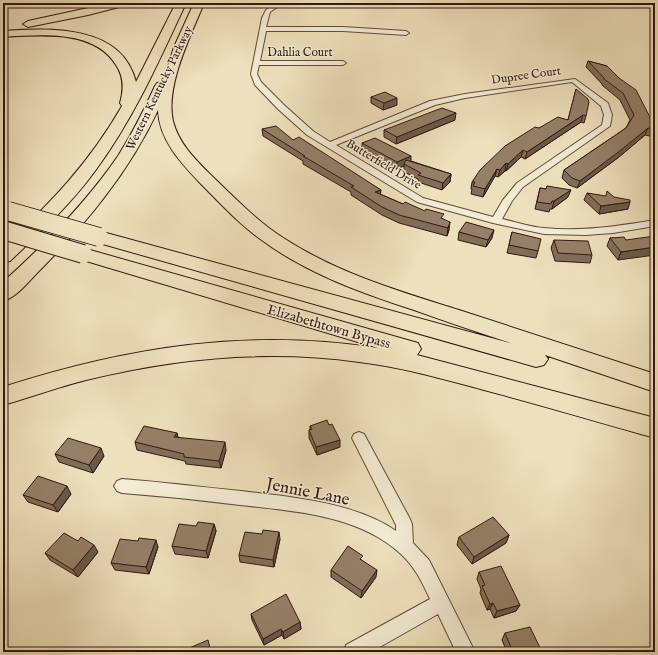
<svg xmlns="http://www.w3.org/2000/svg" width="658" height="655" font-family="'IM FELL English',serif">
<style>
.lines{fill:none;stroke-linecap:round;stroke-linejoin:round}
.street-casing{stroke:#624a39;stroke-width:2}
.highway-casing{stroke:#34180d;stroke-width:2}
.street{fill:#f3ebd3;fill-rule:evenodd}
.highway{fill:#ede0bc;fill-rule:evenodd}
.highway-bridge-casing{stroke:#34180d;stroke-width:20;stroke-linecap:butt}
.highway-bridge{stroke:#ede0bc;stroke-width:18}
.wall{fill:#7f6e59;stroke:#34180d}
.shaded-wall{fill:#685a49;stroke:#34180d}
.building{fill:#948068;stroke:#34180d}
.labels{text-anchor:middle;stroke-width:3;stroke-linejoin:round;paint-order:stroke}
.far-street-label{font-size:12px;fill:#34180d;stroke:#f3ebd3}
.street-label{font-size:14px;fill:#34180d;stroke:#f3ebd3}
.near-street-label{font-size:17px;fill:#34180d;stroke:#f3ebd3}
</style>
<rect width="100%" height="100%" fill="#ede0bc"/>
<filter id="stains"><feTurbulence type="fractalNoise" baseFrequency=".005" numOctaves="4"/><feColorMatrix values="0 0 0 0 .2 0 0 0 0 .09 0 0 0 0 .02 0 0 0 .5 -.17"/></filter>
<radialGradient id="worn" r=".72"><stop offset=".6" stop-color="#630" stop-opacity="0"/><stop offset="1" stop-color="#630" stop-opacity=".3"/></radialGradient>
<g class="lines">
<g class="street-casing">
<path id="street" d="M276,3H283L270,12L266,27H343L406,31L409,33L406,35L343,31H266L260,61H343L346,63L343,65H259L257,74L261,82L284,105L313,131L330,142L430,101L465,94L575,79L608,103L612,115L610,126L523,187L512,201L502,219C516,222 530,227 544,228C582,232 618,226 655,220V226L613,233L586,235L544,234L493,223L417,202L307,135L278,109L255,85L251,74L262,18L266,10ZM572,82L601,106L604,115L602,125L517,183L503,200L493,217L423,198L336,145L435,105L465,98Z
M359,432L364,434L410,519L412,524L413,543L429,560L475,652H456L438,614L371,652H344L346,645L430,599C422,582 415,567 401,554C359,515 294,511 240,505C201,500 162,496 122,493L117,491L114,486L117,481L122,479C162,482 201,487 241,491C289,497 355,502 396,531V525L352,438L354,434Z"/>
</g>
<g class="highway-casing">
<path id="highway" d="M111,3H128L127,5L88,15L28,27L23,24L28,21Z
M176,3H186C159,61 133,120 95,171C71,204 40,233 10,261L3,263V247C50,204 90,162 122,106L120,103C124,89 124,77 116,65C94,29 40,35 3,37V31C49,28 122,24 136,82Z
M194,3H204C191,35 165,86 173,121C179,145 198,162 215,179C237,200 259,223 285,239C339,274 402,292 462,311C527,332 591,353 655,374V392L545,355L548,359L544,365L536,367L92,241L90,237L92,233L99,231L517,345C482,334 448,322 414,310C362,293 308,274 263,241C240,225 221,204 201,184C181,163 159,140 158,110C129,172 86,224 38,272C28,282 17,297 3,301V282C45,244 86,203 118,156C132,134 144,110 155,86L157,83L163,82L174,47Z
M83,248L418,343L421,349L417,355L655,418V438C598,422 541,405 484,390C443,379 402,367 359,362C268,349 176,358 86,380C58,387 31,397 3,405V387C128,347 247,328 378,348L76,258L73,254L76,250Z"/>
</g>
<use href="#street" class="street"/>
<use href="#highway" class="highway"/>
<g class="highway-bridge-casing">
<path id="highway-bridge" d="M8,211L99,237
M3,230L83,254"/>
</g>
<use href="#highway-bridge" class="highway-bridge"/>
</g>
<path class="wall" d="M582,3H600L594,6Z
M588,61L607,66L655,127V134L654,137L645,135L619,157L577,188L569,185L562,178L564,170L626,128L630,120L620,100L602,85V84L586,67Z
M576,89L586,116L584,123L581,122L525,159L521,157L506,171H505L498,177L495,176L483,197L471,194L472,189H471L472,182L539,128L568,120Z
M371,97L397,105L383,110L371,103Z
M455,120L396,144L384,137V130Z
M262,129L293,140L381,190L380,194L403,204L443,219L449,230L447,236L399,223L382,215L351,195V192L303,164V161L263,136Z
M362,143L411,161L451,174L450,182L442,190L418,182V179L404,172V166L396,169L362,150Z
M547,186L568,197L552,209H550L549,212L535,209L540,188L546,189Z
M587,193L628,209L599,214L584,200Z
M459,232L492,238L486,247L458,240Z
M512,232L538,251L536,258L507,253Z
M610,238L626,240L618,260L607,246Z
M554,240L592,255L590,263L555,261L551,248Z
M329,425L340,447L317,455L309,438V430L310,429V426Z
M177,433L178,438L226,450L221,468L186,464L185,461L137,450L135,442Z
M55,454L104,456L93,473L59,462Z
M71,494L58,512L28,502L23,495Z
M214,524L216,531L208,558L175,554L172,546Z
M509,535L506,543L472,564L457,545L459,537Z
M280,539L274,567L240,562L239,555Z
M78,541L98,552L78,577L50,560L45,553Z
M138,541L158,547L149,574L115,570L111,563Z
M362,560L376,577L361,598L331,577V570Z
M479,572L520,605L516,611L494,618L490,609L487,610L480,593L481,589L477,579Z
M251,614L300,622L301,629L284,639L282,635L264,645L252,620Z
M505,633L542,652H507L502,640Z"/>
<path class="shaded-wall" d="M595,3H600L594,6Z
M397,98V105L383,110L384,103Z
M456,113L455,120L396,144L397,137Z
M583,115L581,122L525,159L527,152Z
M648,128L645,135L619,157L577,188L580,181Z
M523,150L521,157L506,171L508,164Z
M411,156V163L404,164V166L396,169L397,162Z
M506,163L505,171L498,177L500,170Z
M497,169L495,176L483,197L485,189Z
M451,174L450,182L442,190L443,183Z
M381,190L380,197L375,192Z
M571,190L568,197L552,209L554,201Z
M630,202L628,209L599,214L601,206Z
M450,222L449,230L447,236L448,228Z
M494,230L492,238L486,247L488,240Z
M655,247V255L618,260L621,252Z
M177,433L179,441L174,437Z
M340,440V447L317,455L316,447Z
M225,442L226,450L221,468L219,461Z
M101,448L104,456L93,473L89,465Z
M67,486L71,494L58,512L53,505Z
M214,524L216,531L208,558L206,551Z
M279,532L280,539L274,567L273,560Z
M509,535L506,543L472,564L474,557Z
M156,540L158,547L149,574L146,567Z
M94,545L98,552L78,577L73,570Z
M377,570L376,577L361,598L362,591Z
M493,603L490,609L487,610L490,604Z
M520,605L516,611L494,618L497,611Z
M300,622L301,629L284,639L283,632Z
M281,629L282,635L264,645L263,639Z"/>
<path class="building" d="M588,61L607,66L619,78L636,90L655,127V130L648,128L621,150L580,181L572,178L564,170L626,128L634,115L623,93L604,79V78Z
M576,89L588,99L589,102L586,116L583,115L527,152L523,150L508,164L506,163L500,170L497,169L485,189L473,186L475,182H472L480,170L505,146L535,127L539,128L558,117L568,120Z
M385,92L397,98L384,103L371,97Z
M442,108L456,113L397,137L384,130Z
M276,126L293,140L299,137L381,190L375,192L403,204L405,202L425,211L426,209L444,214L441,218L450,222L448,228L399,215L382,207L351,187L354,186L303,156H305L262,129Z
M375,138L411,156L397,162L362,143Z
M406,160L451,174L443,183L418,175L421,173L404,164Z
M547,186L571,190L554,201H552L551,204L537,202L540,188L546,189Z
M607,191L614,197L630,200V202L601,206L587,193L606,196Z
M466,222L494,230L488,240L459,232Z
M512,232L541,239L538,251L509,245Z
M655,236V247L621,252L610,238L624,237L626,240Z
M554,240L588,241L592,255L558,253Z
M327,420L329,425L332,424L340,440L316,447L309,430L312,429L310,426Z
M144,426L177,433L174,437L225,442L219,461L184,457V454L135,442Z
M68,438L101,448L89,465L55,454Z
M38,476L67,486L53,505L23,495Z
M493,517L509,535L474,557L459,537Z
M198,522L214,524L206,551L172,546L179,524L196,526Z
M263,530L279,532L273,560L239,555L245,532L262,534Z
M64,533L78,541L81,537L94,545L73,570L45,553Z
M139,538L156,540L146,567L111,563L120,539L138,541Z
M348,546L363,556L360,559L377,570L362,591L331,570Z
M501,566L520,605L497,611L493,603L490,604L482,586L485,585L479,572Z
M286,594L300,622L283,632L281,629L263,639L251,614Z
M530,627L542,652H513L505,633Z
M208,640L211,652H180Z"/>
<g class="labels">
<g class="far-street-label">
<text x="300" y="56">Dahlia Court</text>
<text transform="translate(526 75) rotate(-8)" y="4">Dupree Court</text>
<text transform="translate(159 88) rotate(-64)" y="4">Western Kentucky Parkway</text>
<text transform="translate(384 164) rotate(31)" y="4">Butterfield Drive</text>
</g>
<g class="street-label">
<text transform="translate(329 326) rotate(16)" y="5">Elizabethtown Bypass</text>
</g>
<g class="near-street-label">
<text transform="translate(308 491) rotate(11)" y="6">Jennie Lane</text>
</g>
</g>
<rect width="658" height="655" fill="none" stroke="#ede0bc" stroke-width="16"/>
<rect x="4" y="4" width="650" height="647" fill="none" stroke="#34180d" stroke-width="2"/>
<rect x="8" y="8" width="642" height="639" fill="none" stroke="#34180d"/>
<rect width="100%" height="100%" filter="url(#stains)"/>
<rect width="100%" height="100%" fill="url(#worn)"/>
</svg>
